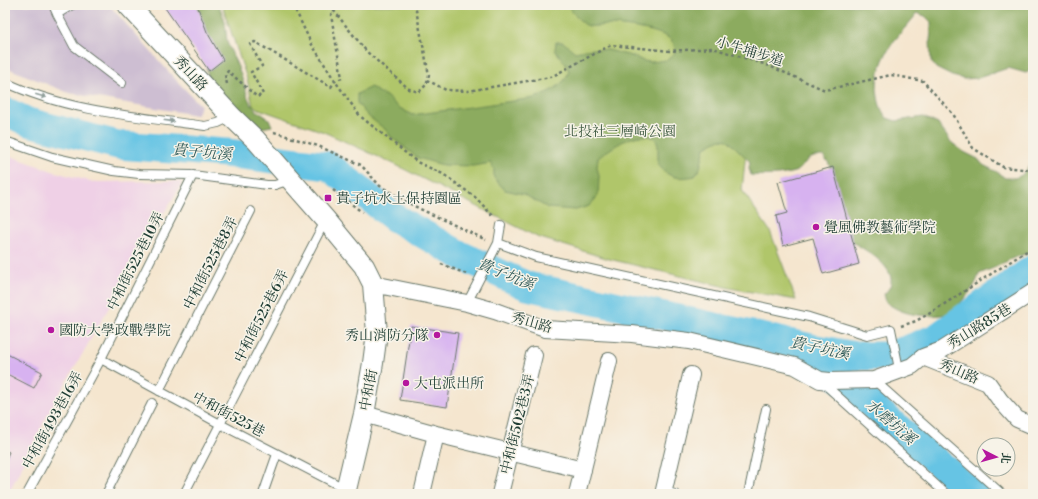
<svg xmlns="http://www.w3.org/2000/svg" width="1038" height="499" font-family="'Libre Bodoni','Noto Serif TC',serif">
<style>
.built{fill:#efd0e6}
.industrial{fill:#cdbed2}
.green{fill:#b0c66b;stroke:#688250}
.forest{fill:#8cab5f;stroke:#56744a}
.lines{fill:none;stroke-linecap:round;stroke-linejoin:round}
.river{stroke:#66c4e4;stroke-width:29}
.building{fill:#d7b2f0}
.service-casing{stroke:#6a786a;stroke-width:10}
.minor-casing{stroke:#6a786a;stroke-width:18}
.tertiary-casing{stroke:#6a786a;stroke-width:22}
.path{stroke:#6a786a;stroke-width:2.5;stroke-dasharray:3 3;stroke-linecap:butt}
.service{stroke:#fff;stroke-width:8}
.minor{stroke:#fff;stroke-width:16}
.tertiary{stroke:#fff;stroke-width:20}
.oneway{fill:#8f9e9a}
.poi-dot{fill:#b5179e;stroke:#f7f3e8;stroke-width:1.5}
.labels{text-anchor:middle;stroke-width:3;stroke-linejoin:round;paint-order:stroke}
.street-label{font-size:14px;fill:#1f3d34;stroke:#f7f3e8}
.park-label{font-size:14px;fill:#3c583f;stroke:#f7f3e8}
.poi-label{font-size:14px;fill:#1f3d34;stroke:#f7f3e8;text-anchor:start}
.water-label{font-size:15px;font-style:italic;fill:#2d5857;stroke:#f7f3e8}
</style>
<rect width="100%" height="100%" fill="#f7f3e8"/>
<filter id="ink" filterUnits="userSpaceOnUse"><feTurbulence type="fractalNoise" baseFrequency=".025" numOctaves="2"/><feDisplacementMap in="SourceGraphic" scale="8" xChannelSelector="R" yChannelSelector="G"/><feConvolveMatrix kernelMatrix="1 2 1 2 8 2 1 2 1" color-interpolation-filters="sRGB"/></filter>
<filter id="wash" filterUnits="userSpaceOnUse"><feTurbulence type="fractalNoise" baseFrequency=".012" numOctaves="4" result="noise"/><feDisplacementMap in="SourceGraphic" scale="16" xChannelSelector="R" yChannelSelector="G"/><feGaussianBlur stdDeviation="0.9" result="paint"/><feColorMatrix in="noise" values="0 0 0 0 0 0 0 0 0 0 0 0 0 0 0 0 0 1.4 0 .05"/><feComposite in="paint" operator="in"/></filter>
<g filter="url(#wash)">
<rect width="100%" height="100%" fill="#f5e6cf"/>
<path class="built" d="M5,154L55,172L93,182L181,181V185L144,246L48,414L8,494H5Z"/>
<path class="industrial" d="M5,5H109L177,81L201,106L196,115L69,93L5,67Z"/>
<path class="green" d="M222,5H789L749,124L742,190L770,231L796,300L730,288L609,259L537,237L394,164L324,132L259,109L253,106L247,79Z"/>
<path class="forest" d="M189,5H219L225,21L227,42L241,74L248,98L251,104L256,110L269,119L272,126L261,128H253L209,81L196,17Z
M567,5H1033V69L1026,73L1008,68L978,78L964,79L952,76L936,68L931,61L930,40L931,32V22L925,16L917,13C912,21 905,27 899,35C886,50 877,69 877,89C878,100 880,110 887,118L896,121L923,117L938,124L951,142L964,152L978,159L983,165L997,172L1005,178H1015L1022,175L1033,161V246L1028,253L1011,259L996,267L979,274C975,290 962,299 953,313C931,318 904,317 886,302L884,294C908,273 865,249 848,240L831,169L828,162L823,156C801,156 807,168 794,172C780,176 765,176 751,175L749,168L750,162L728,140L720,139L705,147L700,168L695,176C678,179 669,179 658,164V145L655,138C635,130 614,146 598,158L597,167L599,176L598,196L589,206L576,210L548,208L523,194L505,190L494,178V170L491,163L473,166L443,165L418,158L391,137L386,130L368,116L357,103V94L371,87L378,92L386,96L398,107L412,115L535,98C549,91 563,88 569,71L565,63L555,50L556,42H563L575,52L591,49L608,50L635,57L643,61L651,62L667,60L674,55C675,50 675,45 672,41C664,30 621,25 607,25C601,25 593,28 586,25C579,21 572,11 567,5Z"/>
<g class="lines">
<path class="river" d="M5,111L28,122L118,145L226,153L329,166L395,218L462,256L527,286L811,348L856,356H887L909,349L936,338L1033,269
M822,362L826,366L974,494"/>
</g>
<g id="blocks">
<path class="building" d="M163,5H197L207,32L223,60L209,71Z
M833,167L859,264L823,274L813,238L783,246L776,216L787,213L778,182Z
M411,326L458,333L447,407L400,400Z
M5,353L42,372L34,388L5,373Z
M5,450L9,452L5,461Z"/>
</g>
</g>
<g filter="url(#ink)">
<use href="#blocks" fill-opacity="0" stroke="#6a786a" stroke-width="1"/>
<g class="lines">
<g class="service-casing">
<path id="service" d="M53,5L57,14L72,5
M57,14L74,46L122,83
M5,82C65,111 139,117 205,126L218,123L231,117
M5,141L52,157L114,171L139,174L193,175L267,185H275L290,180
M498,243L536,257L809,317L867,335L891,329L899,369
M467,303L498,243L501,225
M101,359L220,424L346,489
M874,380L1002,494
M822,382L946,494
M159,391L251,211
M663,491L675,494
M27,494L101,359L193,175
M106,494L152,403
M184,494L325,221
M263,494L277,454
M748,494L766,409"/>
</g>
<g class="minor-casing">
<path id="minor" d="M373,284L467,303L495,311L545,329L632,334L689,341L795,366L820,380L830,381L874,380L912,366L923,357L988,383L1000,400L1017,419L1033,426
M923,357L942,350L1033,292
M364,414L436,434L583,470
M422,494L436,434
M500,494L534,355
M577,494L609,361
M663,494L691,375"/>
</g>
<g class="tertiary-casing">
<path id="tertiary" d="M128,5L232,117L256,140L326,220L364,266L373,284L377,333L373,363L364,414L345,494"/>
</g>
<path class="path" d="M293,5L311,43L335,81L360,116L417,162L443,174L475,197L494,217
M331,5L334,11L367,52L409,89L419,92L426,85L429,75L415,5
M427,80L446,90L468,91L551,77L611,45L670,51L713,48L767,65L825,90L891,75L923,81L953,114L973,148L1003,167L1033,170
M227,84L225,75L228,71L257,97L263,94L251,72L262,66L250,44L255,42L331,87L335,81L342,78L331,15L338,5
M274,132L318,146L361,165L380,186L414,206L486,240
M333,190L362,212
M441,264L469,275
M901,326L916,321L932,312L1033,247"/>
<use href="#service" class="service"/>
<use href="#minor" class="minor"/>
<use href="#tertiary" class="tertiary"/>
</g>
<defs><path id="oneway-solid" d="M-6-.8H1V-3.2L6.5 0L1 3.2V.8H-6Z"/></defs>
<g class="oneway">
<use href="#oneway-solid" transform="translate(41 96) rotate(16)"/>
<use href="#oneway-solid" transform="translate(169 121) rotate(7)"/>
</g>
</g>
<g class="poi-dot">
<rect x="324" y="194" width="8" height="8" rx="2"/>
<circle cx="816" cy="227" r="4"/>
<circle cx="51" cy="330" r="4"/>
<circle cx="437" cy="335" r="4"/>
<circle cx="406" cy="383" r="4"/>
</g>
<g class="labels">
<g class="street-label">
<text transform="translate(750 51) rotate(17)" y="5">小牛埔步道</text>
<text transform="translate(191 73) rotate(47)" y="5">秀山路</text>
<text transform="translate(135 261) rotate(-63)" y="5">中和街525巷10弄</text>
<text transform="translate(210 263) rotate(-63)" y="5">中和街525巷8弄</text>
<text transform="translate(261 316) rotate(-63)" y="5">中和街525巷6弄</text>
<text transform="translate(532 322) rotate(16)" y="5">秀山路</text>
<text transform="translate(979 326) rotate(-32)" y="5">秀山路85巷</text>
<text transform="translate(959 371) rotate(23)" y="5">秀山路</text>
<text transform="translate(368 390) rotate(-79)" y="5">中和街</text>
<text transform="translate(229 414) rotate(28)" y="5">中和街525巷</text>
<text transform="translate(52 420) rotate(-61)" y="5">中和街493巷16弄</text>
<text transform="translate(517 424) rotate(-76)" y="5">中和街502巷3弄</text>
</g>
<g class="park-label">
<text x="620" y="136">北投社三層崎公園</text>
</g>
<g class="poi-label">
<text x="336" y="203">貴子坑水土保持園區</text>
<text x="824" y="232">覺風佛教藝術學院</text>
<text x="59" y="335">國防大學政戰學院</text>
<text x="429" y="340" text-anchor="end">秀山消防分隊</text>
<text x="414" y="388">大屯派出所</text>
</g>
<g class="water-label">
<text transform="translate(202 152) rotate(5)" y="5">貴子坑溪</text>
<text transform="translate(506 274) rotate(22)" y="5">貴子坑溪</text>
<text transform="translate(820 348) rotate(12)" y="5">貴子坑溪</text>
<text transform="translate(891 422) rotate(41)" y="5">水磨坑溪</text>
</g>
</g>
<rect width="1038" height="499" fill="none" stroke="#f7f3e8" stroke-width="20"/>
<g transform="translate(996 457) rotate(96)"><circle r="19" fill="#f7f3e8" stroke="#a1aaa0"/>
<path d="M0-3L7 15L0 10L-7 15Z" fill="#b5179e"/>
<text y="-6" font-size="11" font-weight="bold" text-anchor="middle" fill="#1f3d34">北</text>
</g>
</svg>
